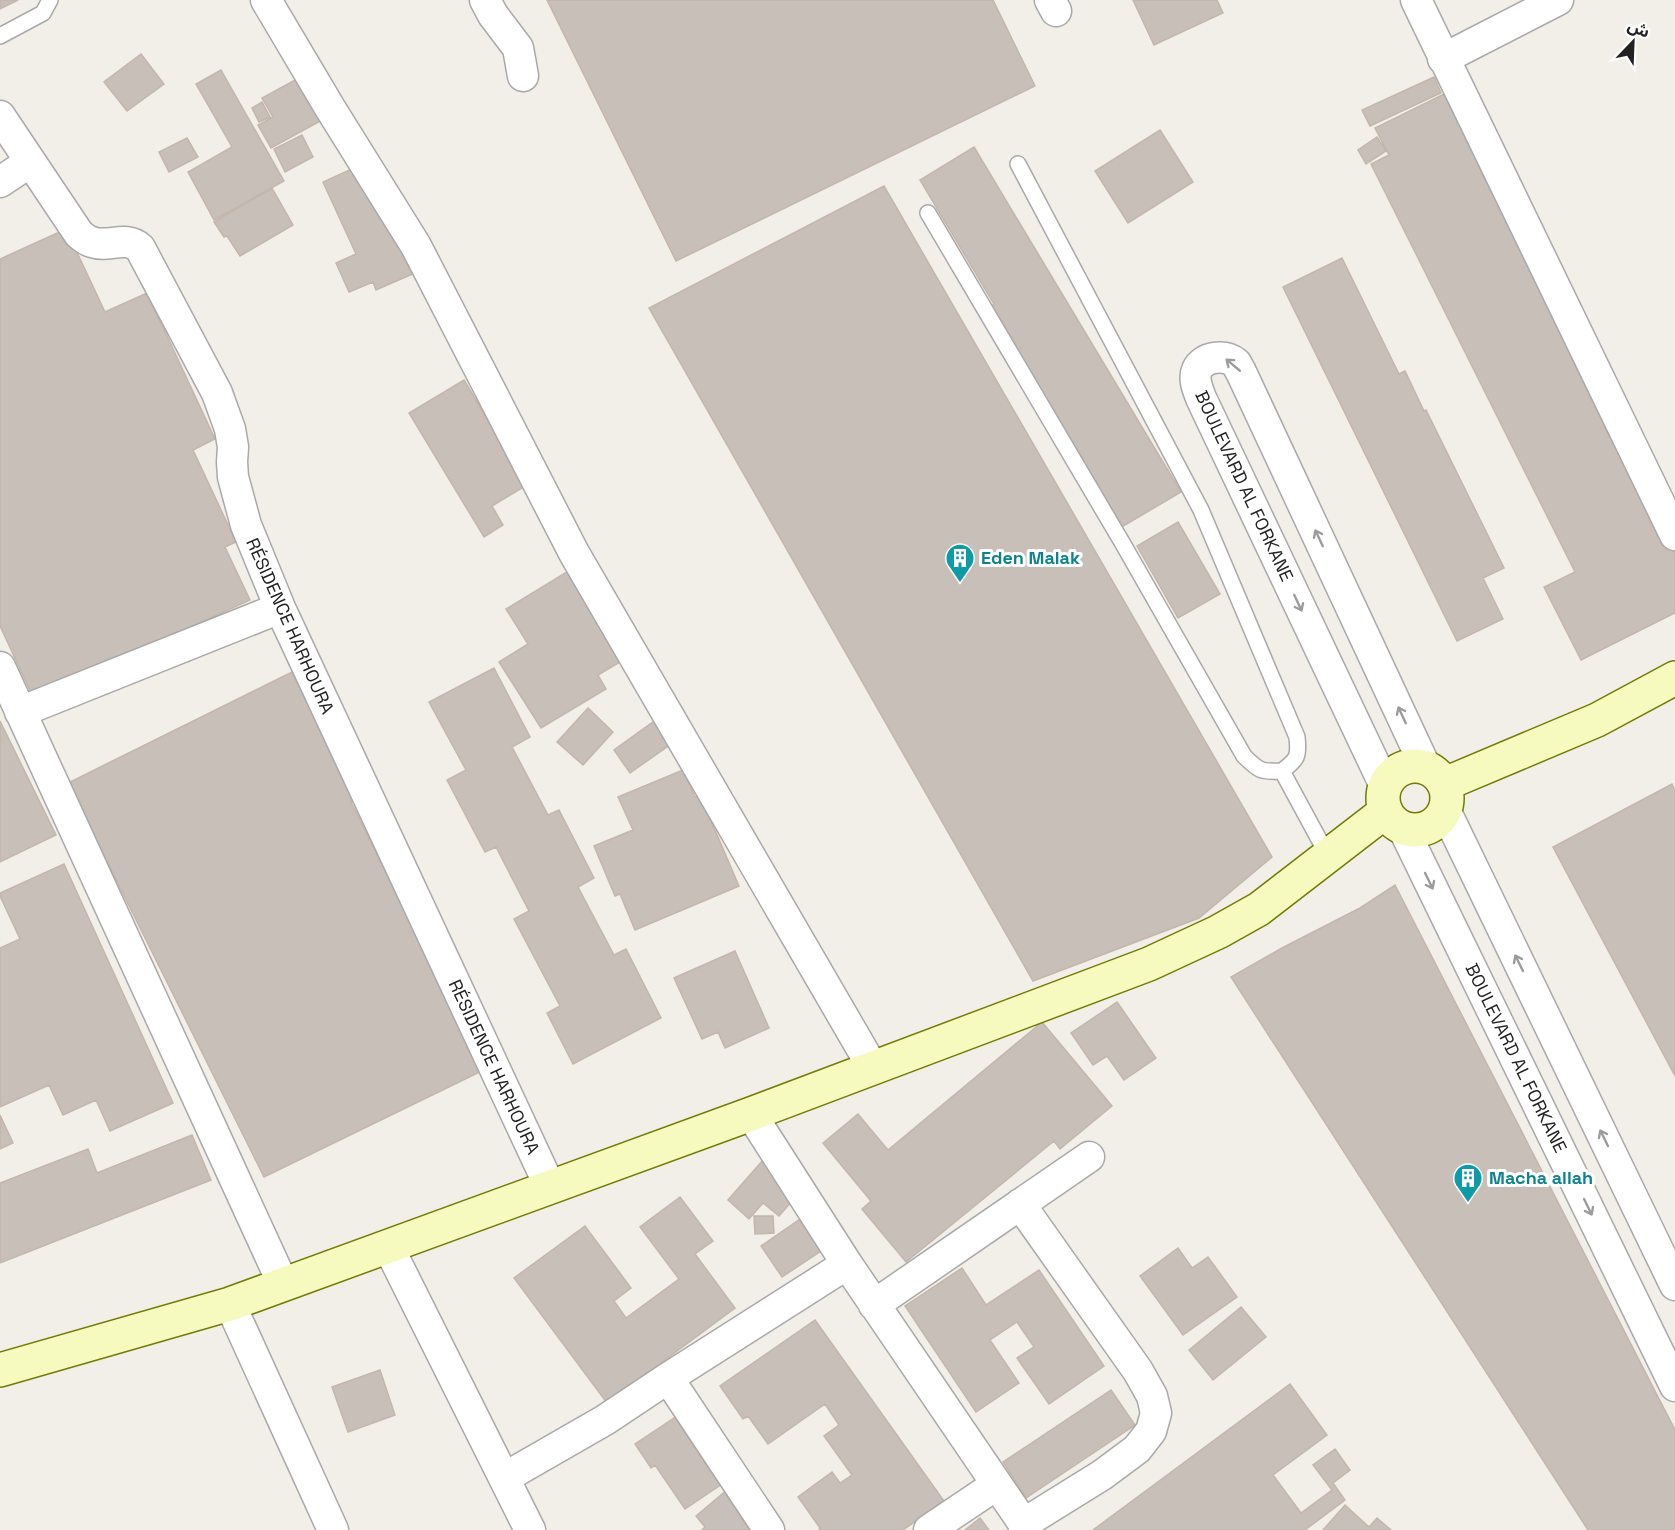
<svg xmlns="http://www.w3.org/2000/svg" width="1675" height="1530" font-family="'Space Grotesk','Noto Sans Arabic',sans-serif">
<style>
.building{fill:#c7bfb8;stroke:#c4b6ab;stroke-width:1.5}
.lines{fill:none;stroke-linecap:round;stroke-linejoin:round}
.lane-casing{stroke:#a9a9a9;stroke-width:18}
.street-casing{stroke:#a9a9a9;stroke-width:33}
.secondary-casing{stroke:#707d05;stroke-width:36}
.lane{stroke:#fff;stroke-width:15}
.street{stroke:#fff;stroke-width:30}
.secondary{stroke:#f7fabf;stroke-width:33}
.oneway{stroke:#9c9c9c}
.labels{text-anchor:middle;stroke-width:6;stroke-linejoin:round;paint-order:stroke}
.street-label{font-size:18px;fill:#222;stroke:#fff}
.culture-label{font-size:18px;font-weight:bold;fill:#0d838f;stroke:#fff;text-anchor:start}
</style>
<rect width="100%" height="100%" fill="#f2efe9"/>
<path class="building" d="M0,0H18L0,9Z
M547,0H993L1035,86L676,261Z
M1133,0H1217L1223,13L1154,45Z
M141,54L164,84L127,111L104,82Z
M221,70L284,181L214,220L188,172L232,147L196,84Z
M1434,77L1441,93L1370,126L1362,110Z
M297,79L324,119L271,148L258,125L273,117L262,98Z
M1444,94L1675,552V613L1581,660L1544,587L1575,572L1371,164L1389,155L1375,128Z
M262,102L270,117L259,122L252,108Z
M1160,130L1193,182L1128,223L1095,171Z
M302,135L313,157L285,172L274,149Z
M1377,137L1386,151L1366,164L1358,150Z
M187,138L198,157L169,172L159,152Z
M974,147L1181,492L1120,528L989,308L994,304L920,180Z
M367,162L417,272L376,290L373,282L349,292L336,263L356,254L323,182Z
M884,186L1272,857L1199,918L1033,981L649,308Z
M272,188L293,225L240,256L227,236L224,237L214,222Z
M66,229L105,312L147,293L215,439L193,450L236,542L225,547L250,600L34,699L0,626V259Z
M1342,258L1399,374L1405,371L1424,411L1426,410L1504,568L1483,578L1503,619L1457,641L1283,287Z
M464,380L527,485L492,506L503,525L484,537L409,413Z
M1178,522L1220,594L1178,618L1137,546Z
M570,570L625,659L598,675L606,689L541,728L499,662L528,644L506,609Z
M494,668L530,737L512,747L548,815L559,810L594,878L578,887L614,955L626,949L661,1018L573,1064L547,1013L560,1006L514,919L529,911L496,847L485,852L447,780L466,770L429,702Z
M292,672L356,800L351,802L484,1070L264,1177L68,783Z
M588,708L613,732L583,765L557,742Z
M657,719L674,742L630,773L614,750Z
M0,721L56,835L0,862Z
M683,770L695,797L700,795L739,886L635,930L620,894L615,896L594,846L633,830L618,797Z
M1672,784L1675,791V1076L1553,847Z
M64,864L173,1103L110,1131L96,1100L63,1115L49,1085L0,1107V948L20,939L0,896V893Z
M1395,885L1675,1430V1530H1588L1231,977L1282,948L1360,908Z
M735,951L769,1028L725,1048L718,1032L702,1039L674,978Z
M1117,1002L1156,1058L1124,1080L1107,1056L1093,1065L1071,1033Z
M1042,1022L1112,1106L1060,1149L1054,1141L906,1262L862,1209L871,1201L823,1143L858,1114L888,1150Z
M0,1115L13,1143L0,1149Z
M192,1135L211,1180L0,1263V1183L88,1149L97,1173Z
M763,1160L800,1192L779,1216L763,1203L749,1219L728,1200Z
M680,1197L713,1241L695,1254L735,1308L607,1403L514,1278L585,1226L631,1288L614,1301L626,1318L679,1279L640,1227Z
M754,1216H773L774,1233L755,1234Z
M800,1219L821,1251L782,1277L761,1246Z
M1178,1248L1192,1268L1208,1257L1237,1297L1183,1335L1140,1276Z
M962,1268L986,1305L1039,1270L1104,1366L1049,1404L1017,1358L1034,1347L1017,1322L990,1340L1019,1383L976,1412L905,1306Z
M1241,1307L1266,1337L1213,1380L1189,1350Z
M815,1320L944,1501L903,1530H819L820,1528L798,1497L832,1472L840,1483L852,1475L824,1436L839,1425L825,1404L768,1444L748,1416L743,1419L720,1386Z
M380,1370L395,1415L348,1432L332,1387Z
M1290,1384L1327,1435L1273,1475L1301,1513L1332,1490L1313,1465L1335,1449L1350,1470L1333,1483L1345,1500L1305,1530H1093Z
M1111,1390L1135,1425L1026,1498L1003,1462Z
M683,1412L725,1482L685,1509L655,1465L651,1468L635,1444Z
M728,1489L763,1530H702L705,1527L696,1516Z
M1345,1505L1369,1527L1377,1518L1391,1530H1323Z
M980,1518L989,1530H965Z"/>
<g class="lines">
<g class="lane-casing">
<path id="lane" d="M0,36L43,13L50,0
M1018,164L1201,510L1297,737C1299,756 1298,759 1282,771
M928,213L1123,544L1244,756C1259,771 1261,772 1282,771L1328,856"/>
</g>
<g class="street-casing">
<path id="street" d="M266,0L330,108L416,246L574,553L873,1068
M485,0L493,15L518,48L523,76
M1050,0L1056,11
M1416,0L1675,535
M1443,59L1558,0
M0,116L79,234C83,237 87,241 92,242C108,248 126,235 140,248L217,393L230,429L233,447L232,462L233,477L246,525L280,608L550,1187
M0,182L30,162
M0,667L283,1284
M20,712L280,608
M1385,786L1201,398C1198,390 1193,379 1197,370C1203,356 1225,354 1236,363C1238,366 1239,369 1241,372L1426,768
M1445,810L1675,1285
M1403,828L1675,1386
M751,1114L847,1264L1028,1530
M1020,1204L1138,1371L1152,1396L1156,1413L1151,1431L1137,1449L1102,1475L1023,1524
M388,1246L530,1530
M230,1304L333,1530
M874,1305L1089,1157
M668,1378L769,1530
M504,1478L605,1420L668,1378L847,1264
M929,1530L996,1485"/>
</g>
<g class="secondary-casing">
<path id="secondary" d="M1383 798a32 32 0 1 1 64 0a32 32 0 1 1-64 0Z
M1445,784L1597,720L1675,678
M0,1370L230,1304L751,1114L1149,964L1218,932L1259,909L1386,811"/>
</g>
<use href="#lane" class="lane"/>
<use href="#street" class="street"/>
<use href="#secondary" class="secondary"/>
</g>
<defs><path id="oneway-shaft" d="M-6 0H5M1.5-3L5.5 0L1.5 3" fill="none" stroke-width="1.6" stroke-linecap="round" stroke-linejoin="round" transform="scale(1.5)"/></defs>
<g class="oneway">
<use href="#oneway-shaft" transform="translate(1233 365) rotate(-140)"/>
<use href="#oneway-shaft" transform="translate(1319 538) rotate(-115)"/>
<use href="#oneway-shaft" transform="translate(1298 603) rotate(65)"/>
<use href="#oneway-shaft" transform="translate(1402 715) rotate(-115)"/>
<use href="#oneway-shaft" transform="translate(1429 881) rotate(64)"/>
<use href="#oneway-shaft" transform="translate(1519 963) rotate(-116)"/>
<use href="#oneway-shaft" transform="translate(1604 1138) rotate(-116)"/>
<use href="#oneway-shaft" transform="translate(1588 1207) rotate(64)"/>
</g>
<defs>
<g id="building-pin" transform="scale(1.5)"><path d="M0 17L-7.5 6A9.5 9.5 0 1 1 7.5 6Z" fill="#0f9aa8" stroke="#fff"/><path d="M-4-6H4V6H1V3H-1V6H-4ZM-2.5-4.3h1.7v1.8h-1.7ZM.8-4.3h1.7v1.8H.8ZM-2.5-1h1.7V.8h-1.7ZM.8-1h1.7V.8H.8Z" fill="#fff"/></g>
</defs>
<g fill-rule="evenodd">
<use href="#building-pin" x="960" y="558"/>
<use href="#building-pin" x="1468" y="1178"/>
</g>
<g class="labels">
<g class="street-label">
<text transform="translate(1244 486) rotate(65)" y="6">BOULEVARD AL FORKANE</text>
<text transform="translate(290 626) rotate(66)" y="6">RÉSIDENCE HARHOURA</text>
<text transform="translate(1516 1058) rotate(64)" y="6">BOULEVARD AL FORKANE</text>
<text transform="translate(494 1067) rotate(65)" y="6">RÉSIDENCE HARHOURA</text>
</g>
<g class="culture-label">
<text x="981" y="564">Eden Malak</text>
<text x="1489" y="1184">Macha allah</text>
</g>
</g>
<g transform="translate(1633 42) rotate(23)" stroke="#ffffff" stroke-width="4.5" paint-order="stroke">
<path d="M0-4.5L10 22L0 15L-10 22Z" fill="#222222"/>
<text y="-9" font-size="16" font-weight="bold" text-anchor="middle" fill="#222222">ش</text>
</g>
</svg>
